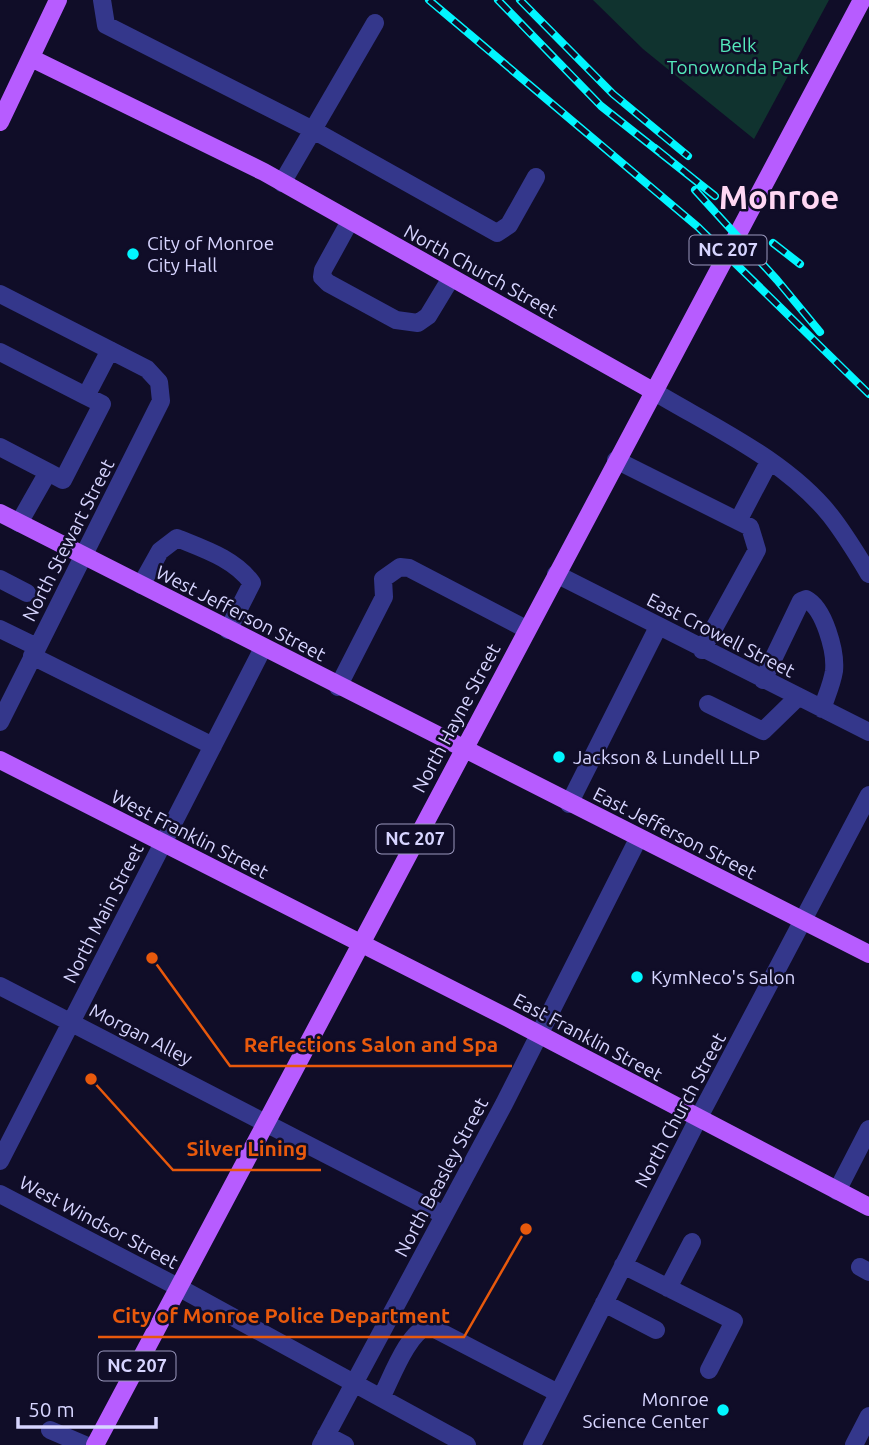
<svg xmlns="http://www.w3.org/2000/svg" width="869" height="1445" font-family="Ubuntu,sans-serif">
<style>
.green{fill:#10332f}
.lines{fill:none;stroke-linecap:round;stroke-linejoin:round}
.minor{stroke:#34378b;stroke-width:18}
.major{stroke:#b75cff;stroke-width:18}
.rail-casing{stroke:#01f6ff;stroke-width:8}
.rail{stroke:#100d28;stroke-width:5;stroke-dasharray:16;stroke-linecap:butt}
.poi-dot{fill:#01f6ff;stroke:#100d28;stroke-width:2.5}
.labels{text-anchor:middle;stroke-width:5;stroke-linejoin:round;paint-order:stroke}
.shield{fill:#100d28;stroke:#9b99be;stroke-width:2}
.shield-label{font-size:18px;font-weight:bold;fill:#d7d5ff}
.park-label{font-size:19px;fill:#55eabb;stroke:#100d28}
.poi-label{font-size:19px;fill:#d7d5ff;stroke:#100d28;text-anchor:start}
.street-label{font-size:19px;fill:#d7d5ff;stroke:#100d28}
.town-label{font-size:33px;font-weight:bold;fill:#ffd7f3;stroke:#100d28}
.leader{fill:none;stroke:#e8590c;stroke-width:2.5}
.callout-dot{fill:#e8590c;stroke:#100d28;stroke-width:2.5}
.callout-label{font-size:21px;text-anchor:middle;font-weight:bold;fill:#e8590c;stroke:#100d28;stroke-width:5;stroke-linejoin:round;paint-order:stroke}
</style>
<rect width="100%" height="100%" fill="#100d28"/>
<path class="green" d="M593,0H829L754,139L643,49Z"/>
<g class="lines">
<path class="minor" d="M102,0L106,25L313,130L497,233L509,225L536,177
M282,183L375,23
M350,221L323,270L322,277L328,283L396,320L418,323L428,316L451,278
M0,294L147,369L159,382L161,401L0,722
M0,352L86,396L110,350
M653,391C713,427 786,460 830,515C845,534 857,554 869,574
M0,447L48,472L19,523
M616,460L750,527L757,550L702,650
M48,472L63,480L102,404L86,396
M738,521L769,462
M556,574L869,732
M0,579L27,593
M141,585L160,551L177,538C204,549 235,559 252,583L228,630
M0,629L37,647
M32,656L213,746
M763,680L801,601L806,599C824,608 836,651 834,671C832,684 826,697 822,709
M338,687L384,597L383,579L400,567L409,568L526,629
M708,704L763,731L798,697
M569,804L658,627
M0,986L444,1215
M0,1161L263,648
M837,1191L869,1129
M0,1194L178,1287L467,1445
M623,1265L734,1321L709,1370
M860,1267L869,1272
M668,1288L692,1242
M604,1303L656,1330
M381,1398C391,1379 408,1331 429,1326L558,1393
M50,1430L85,1445
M326,1435L345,1445
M321,1445L504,1104L638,839
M532,1445L698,1119L869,795
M854,1445L869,1416"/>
<path class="major" d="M31,58L264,172L653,391
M0,122L58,0
M0,513L869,954
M0,760L508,1018L869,1207
M95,1445L862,0"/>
<g class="rail-casing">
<path id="rail" d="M429,0L698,227L869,394
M498,0L601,106L715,196L655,148
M520,0L613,94L688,156
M695,190L777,280L820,332
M773,243L800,264"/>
</g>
<use href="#rail" class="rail"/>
</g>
<g class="poi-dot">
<circle cx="133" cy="254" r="7"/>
<circle cx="559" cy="757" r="7"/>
<circle cx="637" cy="977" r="7"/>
<circle cx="723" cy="1410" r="7"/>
</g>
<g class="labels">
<g class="shield">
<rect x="689.5" y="235.5" width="77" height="29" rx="5"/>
<rect x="376.5" y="824.5" width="77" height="29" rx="5"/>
<rect x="98.5" y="1351.5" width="77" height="29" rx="5"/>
</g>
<g class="shield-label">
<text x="728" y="256">NC 207</text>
<text x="415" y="845">NC 207</text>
<text x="137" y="1372">NC 207</text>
</g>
<g class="park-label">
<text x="738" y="52">Belk<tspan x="738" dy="22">Tonowonda Park</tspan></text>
</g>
<g class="poi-label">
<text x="147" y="250">City of Monroe<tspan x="147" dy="22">City Hall</tspan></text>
<text x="573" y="764">Jackson &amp; Lundell LLP</text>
<text x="651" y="984">KymNeco's Salon</text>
<text x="709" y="1406" text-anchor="end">Monroe<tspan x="709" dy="22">Science Center</tspan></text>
</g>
<g class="street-label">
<text transform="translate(481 271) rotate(29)" y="7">North Church Street</text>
<text transform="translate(68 540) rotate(-63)" y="7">North Stewart Street</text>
<text transform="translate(241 613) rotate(27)" y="7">West Jefferson Street</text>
<text transform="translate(721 635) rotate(27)" y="7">East Crowell Street</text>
<text transform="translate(456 718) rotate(-62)" y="7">North Hayne Street</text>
<text transform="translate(675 833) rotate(27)" y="7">East Jefferson Street</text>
<text transform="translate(190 834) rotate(27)" y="7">West Franklin Street</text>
<text transform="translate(103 913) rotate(-63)" y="7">North Main Street</text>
<text transform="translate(141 1034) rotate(27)" y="7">Morgan Alley</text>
<text transform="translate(588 1037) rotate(28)" y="7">East Franklin Street</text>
<text transform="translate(680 1110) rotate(-62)" y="7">North Church Street</text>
<text transform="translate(441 1177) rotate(-62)" y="7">North Beasley Street</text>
<text transform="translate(99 1222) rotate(28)" y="7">West Windsor Street</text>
</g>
<g class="town-label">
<text x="779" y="209">Monroe</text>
</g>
</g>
<path class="leader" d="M152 958L230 1066H512M91 1079L173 1170H321M526 1229L464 1337H98"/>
<g class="callout-dot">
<circle cx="152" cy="958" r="7"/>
<circle cx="91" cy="1079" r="7"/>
<circle cx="526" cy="1229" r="7"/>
</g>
<g class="callout-label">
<text x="371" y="1052">Reflections Salon and Spa</text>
<text x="247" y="1156">Silver Lining</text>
<text x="281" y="1323">City of Monroe Police Department</text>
</g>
<path d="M18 1417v10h138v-10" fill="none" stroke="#d7d5ff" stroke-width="3.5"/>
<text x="28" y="1417" font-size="21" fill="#d7d5ff" stroke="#100d28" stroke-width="5" paint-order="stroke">50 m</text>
</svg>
